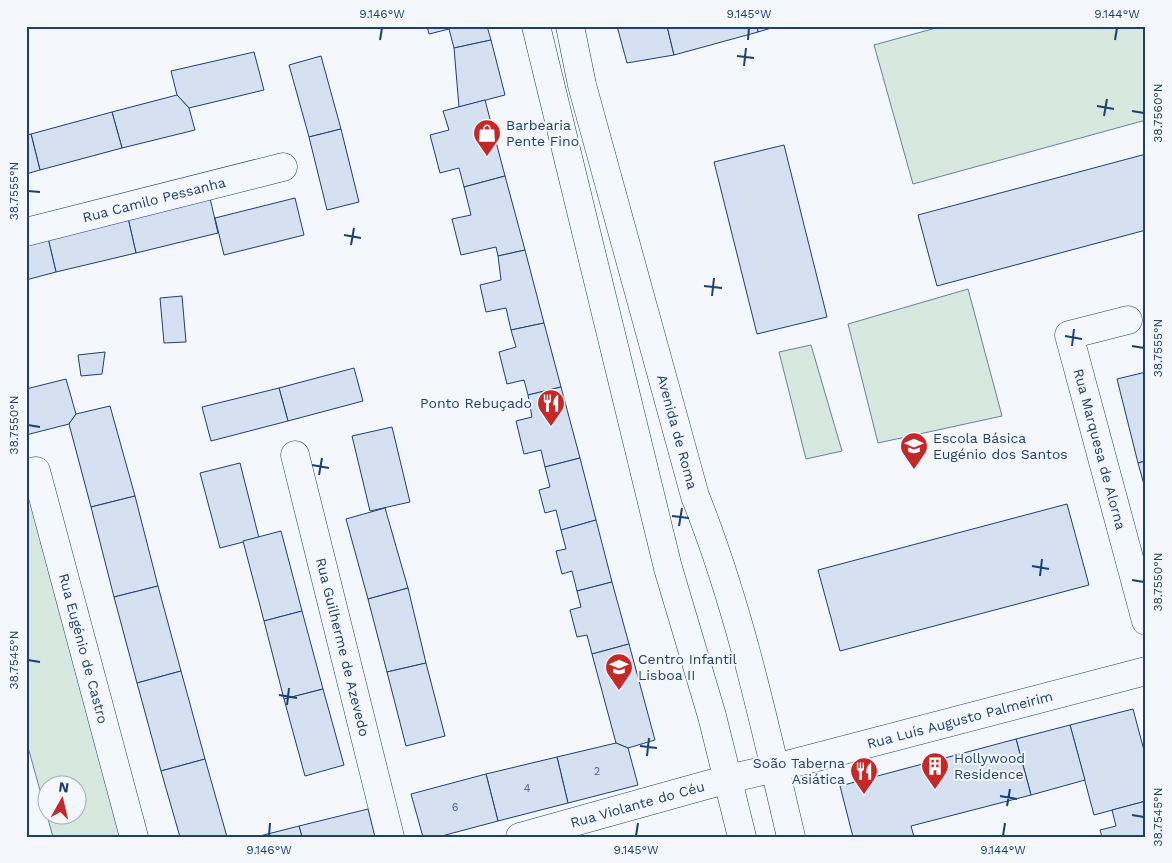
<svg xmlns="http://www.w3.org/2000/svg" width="1172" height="863" viewBox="0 0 1172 863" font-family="'Work Sans',sans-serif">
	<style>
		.green { fill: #d7e8df; stroke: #687fa3; fill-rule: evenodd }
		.building { fill: #d5e0f0; stroke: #1d3f73 }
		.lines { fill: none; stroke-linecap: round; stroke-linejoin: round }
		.minor-casing { stroke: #1d3f73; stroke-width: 29 }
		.major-casing { stroke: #1d3f73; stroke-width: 29 }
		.minor { stroke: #f4f7fb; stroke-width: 28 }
		.major { stroke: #f4f7fb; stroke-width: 28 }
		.ticks { fill: none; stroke: #1d3f73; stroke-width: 2 }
		.labels { text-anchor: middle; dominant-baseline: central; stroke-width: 4; stroke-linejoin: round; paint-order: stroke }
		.number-label { font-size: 11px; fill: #4b6792 }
		.poi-label { font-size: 14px; fill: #1d3f73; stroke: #f4f7fb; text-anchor: start }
		.street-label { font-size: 14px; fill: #1d3f73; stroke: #f4f7fb }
		.neatline { fill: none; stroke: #1d3f73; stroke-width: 2 }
		.ticks-label { font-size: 12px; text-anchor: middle; fill: #1d3f73 }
	</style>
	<rect width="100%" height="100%" fill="#f4f7fb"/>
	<g class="green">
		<polygon points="943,26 1146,26 1146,120 913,184 874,45"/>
		<polygon points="968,289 1002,416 878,443 848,324"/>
		<polygon points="811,345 842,451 806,459 779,352"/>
		<path d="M32,488L126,837H53L26,740V490ZM48,786H78V816H48Z"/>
	</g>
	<g class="building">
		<polygon points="427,26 487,26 491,40 454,48 449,29 429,34"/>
		<polygon points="617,26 667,26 674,55 627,63"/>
		<polygon points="667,26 757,26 758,32 674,55"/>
		<polygon points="757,26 778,26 758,32"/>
		<polygon points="491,40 505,95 459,107 454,48"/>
		<polygon points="254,52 264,90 189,108 177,95 171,71"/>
		<polygon points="321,56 341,129 309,137 289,65"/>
		<polygon points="177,95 189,108 195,130 122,148 112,112"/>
		<polygon points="485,100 505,176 464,187 459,168 440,173 430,135 449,130 443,111"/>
		<polygon points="112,112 122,148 40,170 31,134"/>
		<polygon points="341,129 359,202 327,210 309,137"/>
		<polygon points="31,134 40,170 26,174 26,135"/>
		<polygon points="784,145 827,317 757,334 714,162"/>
		<polygon points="1146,154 1146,230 937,286 918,215"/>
		<polygon points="505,176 525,250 498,256 496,247 461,255 452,219 471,215 464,187"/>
		<polygon points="210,198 218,233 136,253 128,218"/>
		<polygon points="295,198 304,235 224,255 215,218"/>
		<polygon points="128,218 136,253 56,272 48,238"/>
		<polygon points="48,238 56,272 26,280 26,244"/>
		<polygon points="525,250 544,323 511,330 506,308 486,312 480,285 501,280 498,256"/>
		<polygon points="182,296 186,342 164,343 160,298"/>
		<polygon points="544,323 561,387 528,395 524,380 507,384 499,352 516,347 511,330"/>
		<polygon points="105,352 102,374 81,376 78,355"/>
		<polygon points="354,368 363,401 288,421 279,388"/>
		<polygon points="1146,372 1146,461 1138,463 1117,379"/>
		<polygon points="66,379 76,414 69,424 26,435 26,389"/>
		<polygon points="561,387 580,458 545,467 541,450 524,454 516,421 532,417 528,395"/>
		<polygon points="279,388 288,421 211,441 202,407"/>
		<polygon points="110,406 135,496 91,507 69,424 76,414"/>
		<polygon points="392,427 410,502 370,511 352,436"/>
		<polygon points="580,458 596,520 561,530 556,510 545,513 539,490 550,487 545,467"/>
		<polygon points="1146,461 1146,492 1138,463"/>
		<polygon points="240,463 259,538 220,548 200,473"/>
		<polygon points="135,496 158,586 114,597 91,507"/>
		<polygon points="1067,504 1089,585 840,651 818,570"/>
		<polygon points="385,508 408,588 368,599 346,519"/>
		<polygon points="596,520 612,582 577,591 572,571 562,574 556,551 566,549 561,530"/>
		<polygon points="281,531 302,611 264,621 243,541"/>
		<polygon points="612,582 629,644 592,654 587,635 577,637 570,610 581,607 577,591"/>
		<polygon points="158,586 181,671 137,683 114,597"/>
		<polygon points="408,588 426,663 387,672 368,599"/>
		<polygon points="302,611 323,689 284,699 264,621"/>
		<polygon points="629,644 655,740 628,748 616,743 592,654"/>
		<polygon points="426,663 445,736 406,746 387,672"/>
		<polygon points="181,671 205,759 161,771 137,683"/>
		<polygon points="323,689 344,765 305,776 284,699"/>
		<polygon points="1133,709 1146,758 1146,801 1094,815 1070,725"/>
		<polygon points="1070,725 1085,780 1031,795 1016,739"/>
		<polygon points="1016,739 1031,795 911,826 914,837 853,837 840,786"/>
		<polygon points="616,743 628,748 638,785 568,803 557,757"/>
		<polygon points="557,757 568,803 498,821 486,774"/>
		<polygon points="205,759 227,837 180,837 161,771"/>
		<polygon points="486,774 498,821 438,837 423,837 411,794"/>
		<polygon points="1146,801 1146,837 1102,837 1100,830 1116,826 1112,810"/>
		<polygon points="368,809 375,837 302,837 299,826"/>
		<polygon points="299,826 302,837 256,837"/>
	</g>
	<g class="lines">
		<g class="minor-casing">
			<g id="minor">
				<path id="s1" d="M26,232L283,167"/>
				<path id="s2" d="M1128,320L1069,335L1146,621"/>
				<path id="s3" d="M295,455L390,837"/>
				<path id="s4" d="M26,473L36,471L134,837"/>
				<path id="s5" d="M775,768L1146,671"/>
				<path id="s6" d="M520,837L728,779"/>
			</g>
		</g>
		<g class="major-casing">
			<g id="major">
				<polyline points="536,26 668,568 712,716 742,837"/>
				<path id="s7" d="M570,26L582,85L695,496C739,606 764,722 791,837"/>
				<polyline points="728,779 775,768"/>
			</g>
		</g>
		<use href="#minor" class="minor"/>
		<use href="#major" class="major"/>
	</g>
	<path class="ticks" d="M380,40L382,28M748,40L749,28M1115,40L1117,28M737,56L754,58M744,66L746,48M1097,106L1114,109M1132,111L1144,113M1104,116L1107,99M28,191L40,192M344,235L361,238M351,245L354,228M704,286L722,288M712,296L714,278M1065,336L1082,339M1072,346L1074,329M1132,346L1144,348M28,425L40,427M312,465L329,468M319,475L322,458M672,516L689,518M679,526L682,508M1032,566L1049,569M1040,576L1042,559M1132,580L1144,582M28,660L40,662M279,695L297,698M287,705L289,688M640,746L657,748M647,756L649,738M1000,796L1017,799M1007,806L1010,789M1132,815L1144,817M269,836L270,823M636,836L638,823M1003,836L1005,823"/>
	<defs>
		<g id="shop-pin" transform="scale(1.4375)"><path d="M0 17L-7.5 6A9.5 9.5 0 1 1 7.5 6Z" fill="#c62828" stroke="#f4f7fb"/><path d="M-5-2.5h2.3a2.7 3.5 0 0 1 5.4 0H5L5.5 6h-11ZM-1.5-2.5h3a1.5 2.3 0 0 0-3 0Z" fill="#fff"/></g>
		<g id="restaurant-pin" transform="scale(1.4375)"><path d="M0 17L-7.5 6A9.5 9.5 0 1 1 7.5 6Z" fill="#c62828" stroke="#f4f7fb"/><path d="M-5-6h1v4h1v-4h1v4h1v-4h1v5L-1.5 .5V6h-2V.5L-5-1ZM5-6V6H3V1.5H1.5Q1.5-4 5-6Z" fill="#fff"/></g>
		<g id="school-pin" transform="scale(1.4375)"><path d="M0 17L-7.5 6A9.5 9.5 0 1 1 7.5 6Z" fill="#c62828" stroke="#f4f7fb"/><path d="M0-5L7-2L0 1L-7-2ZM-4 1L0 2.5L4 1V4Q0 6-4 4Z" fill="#fff"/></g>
		<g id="building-pin" transform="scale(1.4375)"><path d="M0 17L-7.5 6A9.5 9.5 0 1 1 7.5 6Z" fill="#c62828" stroke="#f4f7fb"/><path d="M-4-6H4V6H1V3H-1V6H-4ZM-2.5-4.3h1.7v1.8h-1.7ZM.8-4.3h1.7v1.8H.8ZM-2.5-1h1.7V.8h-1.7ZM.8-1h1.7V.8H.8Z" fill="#fff"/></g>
	</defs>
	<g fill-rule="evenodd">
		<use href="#shop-pin" x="487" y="133"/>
		<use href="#restaurant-pin" x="551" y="403"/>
		<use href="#school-pin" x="914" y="446"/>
		<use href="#school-pin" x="619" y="667"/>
		<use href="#building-pin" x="935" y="766"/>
		<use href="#restaurant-pin" x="864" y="771"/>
	</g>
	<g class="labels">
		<g class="number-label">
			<text x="597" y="771">2</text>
			<text x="527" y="788">4</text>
			<text x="455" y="807">6</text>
		</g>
		<g class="poi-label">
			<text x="506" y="125">Barbearia<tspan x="506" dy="16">Pente Fino</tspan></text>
			<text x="532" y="403" text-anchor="end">Ponto Rebuçado</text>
			<text x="933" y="438">Escola Básica<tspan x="933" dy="16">Eugénio dos Santos</tspan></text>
			<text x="638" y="659">Centro Infantil<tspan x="638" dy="16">Lisboa II</tspan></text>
			<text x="954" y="758">Hollywood<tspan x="954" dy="16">Residence</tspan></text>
			<text x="845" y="763" text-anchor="end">Soão Taberna<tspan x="845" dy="16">Asiática</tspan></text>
		</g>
		<g class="street-label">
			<text stroke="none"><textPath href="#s1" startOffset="132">Rua Camilo Pessanha</textPath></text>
			<text stroke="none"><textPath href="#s7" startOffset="420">Avenida de Roma</textPath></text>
			<text stroke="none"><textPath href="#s2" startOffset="179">Rua Marquesa de Alorna</textPath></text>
			<text stroke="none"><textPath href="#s3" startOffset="198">Rua Guilherme de Azevedo</textPath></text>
			<text stroke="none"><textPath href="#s4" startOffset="194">Rua Eugénio de Castro</textPath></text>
			<text stroke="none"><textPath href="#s5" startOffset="191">Rua Luís Augusto Palmeirim</textPath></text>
			<text stroke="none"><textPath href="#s6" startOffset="122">Rua Violante do Céu</textPath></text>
		</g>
	</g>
	<rect width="1172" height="863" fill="none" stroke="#f4f7fb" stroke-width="55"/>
	<g transform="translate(62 800) rotate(8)"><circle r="24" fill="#f4f7fb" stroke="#9eadc5"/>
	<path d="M0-4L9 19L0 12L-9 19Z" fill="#c62828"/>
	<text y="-8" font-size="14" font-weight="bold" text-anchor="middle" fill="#1d3f73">N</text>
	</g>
	<rect x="28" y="28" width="1116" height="808" class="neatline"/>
	<g class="ticks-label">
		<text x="382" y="18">9.146°W</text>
		<text x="749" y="18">9.145°W</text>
		<text x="1117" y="18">9.144°W</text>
		<text transform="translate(1158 113) rotate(-90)" y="4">38.7560°N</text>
		<text transform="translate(14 191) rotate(-90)" y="4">38.7555°N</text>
		<text transform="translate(1158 348) rotate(-90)" y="4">38.7555°N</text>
		<text transform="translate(14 425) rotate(-90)" y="4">38.7550°N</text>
		<text transform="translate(1158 582) rotate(-90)" y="4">38.7550°N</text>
		<text transform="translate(14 660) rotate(-90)" y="4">38.7545°N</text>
		<text transform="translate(1158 817) rotate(-90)" y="4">38.7545°N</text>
		<text x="269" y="854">9.146°W</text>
		<text x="636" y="854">9.145°W</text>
		<text x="1003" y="854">9.144°W</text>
	</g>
</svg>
